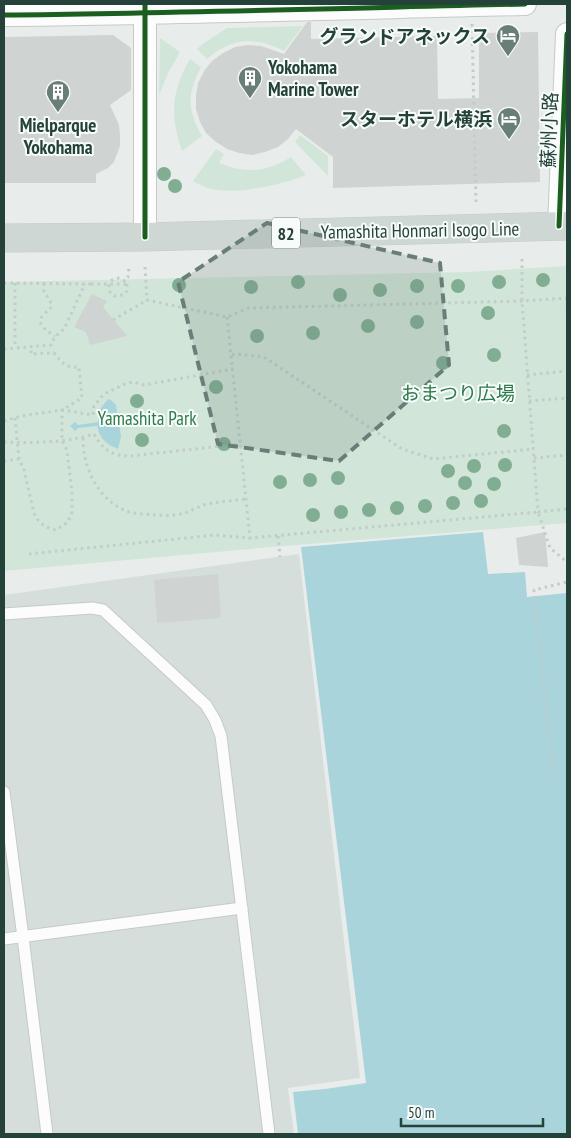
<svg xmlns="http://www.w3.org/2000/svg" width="571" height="1138" viewBox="0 0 571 1138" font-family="'PT Sans Narrow','Noto Sans JP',sans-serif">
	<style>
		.built { fill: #d6dedb }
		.green { fill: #d1e6d8 }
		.water { fill: #a9d4db }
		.building { fill: #cfd4d2 }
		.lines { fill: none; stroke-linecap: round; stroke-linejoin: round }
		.lane-casing { stroke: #c5cac8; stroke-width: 13 }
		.street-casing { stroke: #c5cac8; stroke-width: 24 }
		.primary-casing { stroke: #c3ccc9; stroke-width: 29 }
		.path { stroke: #c3ccca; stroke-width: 3; stroke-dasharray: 2.5 4; stroke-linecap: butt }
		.lane { stroke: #fcfcfc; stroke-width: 11 }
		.street { stroke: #fcfcfc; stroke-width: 22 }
		.primary { stroke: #cfd7d5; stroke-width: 28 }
		.path-bridge { stroke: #c3ccca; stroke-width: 3; stroke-dasharray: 2.5 4; stroke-linecap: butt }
		.cycleway-casing { stroke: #f7fbf9; stroke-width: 8 }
		.cycleway { stroke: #1b5e20; stroke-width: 5 }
		.tree { fill: #81ae93 }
		.marked { fill: #697e78; fill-opacity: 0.2; stroke: #697e78; stroke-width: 4; stroke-dasharray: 10 6; stroke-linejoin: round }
		.labels { text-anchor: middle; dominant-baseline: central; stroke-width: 4; stroke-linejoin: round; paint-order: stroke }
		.shield { fill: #f7fbf9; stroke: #637a73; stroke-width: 1 }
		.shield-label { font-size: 18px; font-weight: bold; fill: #24423a }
		.poi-label { font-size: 19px; font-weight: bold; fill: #24423a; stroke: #f7fbf9; text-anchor: end }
		.street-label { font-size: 19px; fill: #24423a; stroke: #f7fbf9 }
		.park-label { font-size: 19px; fill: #2d7a4b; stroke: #f7fbf9 }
	</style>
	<rect width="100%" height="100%" fill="#e8edeb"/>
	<polygon class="built" points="299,554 360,1078 288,1088 294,1134 4,1134 4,595"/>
	<g class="green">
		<path d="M303,26L284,51C255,36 231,38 207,59L197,49L204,43L227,28Z"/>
		<polygon points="160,38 180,52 168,73 159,95"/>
		<path d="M190,59L201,67C187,95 187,108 202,136L182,151C170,116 171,91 190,59Z"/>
		<polygon points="300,135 328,156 328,176 295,142"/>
		<path d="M216,149L224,154L219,163C245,174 267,172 291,157L306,175C282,185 233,196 207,188C202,186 197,183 193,181Z"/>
		<polygon points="567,266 567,523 272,547 4,571 4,282 467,272"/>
	</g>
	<g class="water">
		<path d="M108,399L111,400L116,405L121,436L118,449C106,444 100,439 97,426L78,428L75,431L70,426L75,422L78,425L98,422L100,409Z"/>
		<polygon points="483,532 488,574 525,572 527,597 567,593 567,1134 298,1134 293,1092 325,1089 366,1083 301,547"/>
	</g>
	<g class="building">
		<polygon points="307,22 311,22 311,39 437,36 438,99 479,98 479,33 538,32 540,182 333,188 333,157 296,129 288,139 278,147 265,152 252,155 239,153 227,149 216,142 206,133 200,122 196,109 196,96 198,83 204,71 212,61 223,53 235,47 248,45 261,46 284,54"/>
		<polygon points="113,35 131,48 131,90 110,105 119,125 120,136 120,146 114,162 108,168 96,174 96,183 4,183 4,37"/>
		<polygon points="92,294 107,301 103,307 127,336 90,345 86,332 74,327"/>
		<polygon points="545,532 548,567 519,565 516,538"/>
		<polygon points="218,574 221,618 157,623 154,580"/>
	</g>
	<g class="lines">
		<g class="lane-casing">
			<g id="lane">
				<polyline points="4,614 92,608 103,610 206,705 215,720 221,736 269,1134"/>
				<polyline points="4,792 23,937 47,1134"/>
				<polyline points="4,939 242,908"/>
			</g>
		</g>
		<g class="street-casing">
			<g id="street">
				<polyline points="145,4 145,237"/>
				<path d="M4,15C178,13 351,8 525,4"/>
				<polyline points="559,226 567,34"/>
			</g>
		</g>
		<g class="primary-casing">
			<polyline id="primary" points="4,238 145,237 567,226"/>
		</g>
		<g class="path">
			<polyline points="472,24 476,205"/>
			<polyline points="522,259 522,301 538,512 567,509"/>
			<polyline points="145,267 147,300 227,317 249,308 522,301 567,298"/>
			<polyline points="4,283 91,284"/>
			<polyline points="15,283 15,348"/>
			<path d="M44,283V291L50,301L52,306C49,310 46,312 43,315C35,325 48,331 55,336"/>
			<path d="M127,284V291L123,295L114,296C108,292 107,285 112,280L119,278L125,281L128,277L129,267"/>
			<polyline points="567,298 567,306"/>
			<polyline points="227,317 250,538 538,512 550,548 567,562"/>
			<polyline points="113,320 147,300"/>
			<polyline points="4,349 51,345 54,338 64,329 85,284"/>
			<polyline points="232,355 237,354 264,357 402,449 433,459 533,449"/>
			<polyline points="527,375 567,371"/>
			<polyline points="529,401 567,398"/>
			<polyline points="15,418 19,459"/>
			<polyline points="4,421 21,416 62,410 93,415 94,406 104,394 125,384 133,382 144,385 233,369"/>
			<path d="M83,438C83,468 98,501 129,512C137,514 147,514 156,515C162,515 169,516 175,515C188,514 197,506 208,504C220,501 234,501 246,499"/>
			<path d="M4,442C34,443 65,443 94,434C103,450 112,456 130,456L241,444"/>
			<polyline points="534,458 567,455"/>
			<path d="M4,461L19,459L24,470L34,513C38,523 46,528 56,530L68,522L72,512V493L67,450L62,441V410L82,398L79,367C65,368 63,363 54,353L31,354V347"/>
			<polyline points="278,536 280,557"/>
			<polyline points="29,554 215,535 250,538"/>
			<polyline points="553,773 534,590 567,582"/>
		</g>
		<use href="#lane" class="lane"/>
		<use href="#street" class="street"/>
		<use href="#primary" class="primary"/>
		<polyline class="path-bridge" points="91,284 127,284"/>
		<g class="cycleway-casing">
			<g id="cycleway">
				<polyline points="145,4 145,237"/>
				<path d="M4,15C178,13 351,8 525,4"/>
				<polyline points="559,226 567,34"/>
			</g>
		</g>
		<use href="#cycleway" class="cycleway"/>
	</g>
	<g class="tree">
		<circle cx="164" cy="174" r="7"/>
		<circle cx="175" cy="186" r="7"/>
		<circle cx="543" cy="280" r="7"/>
		<circle cx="298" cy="282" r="7"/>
		<circle cx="499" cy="282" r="7"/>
		<circle cx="179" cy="285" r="7"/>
		<circle cx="417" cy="286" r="7"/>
		<circle cx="458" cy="286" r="7"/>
		<circle cx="251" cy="287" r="7"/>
		<circle cx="380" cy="290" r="7"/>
		<circle cx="340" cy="295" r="7"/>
		<circle cx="488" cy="313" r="7"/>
		<circle cx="417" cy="322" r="7"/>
		<circle cx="368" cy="326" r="7"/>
		<circle cx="313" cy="333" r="7"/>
		<circle cx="257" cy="336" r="7"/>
		<circle cx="494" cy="355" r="7"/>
		<circle cx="443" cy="363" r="7"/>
		<circle cx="216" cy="387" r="7"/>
		<circle cx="137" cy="401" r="7"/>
		<circle cx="504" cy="431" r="7"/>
		<circle cx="142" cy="440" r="7"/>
		<circle cx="224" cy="444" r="7"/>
		<circle cx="505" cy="465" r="7"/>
		<circle cx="474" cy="466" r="7"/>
		<circle cx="448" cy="471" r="7"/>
		<circle cx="338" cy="478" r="7"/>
		<circle cx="310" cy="480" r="7"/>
		<circle cx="280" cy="482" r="7"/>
		<circle cx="465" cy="483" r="7"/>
		<circle cx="494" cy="484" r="7"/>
		<circle cx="481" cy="501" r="7"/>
		<circle cx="453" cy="503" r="7"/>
		<circle cx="425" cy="506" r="7"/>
		<circle cx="397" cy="508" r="7"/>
		<circle cx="369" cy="510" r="7"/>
		<circle cx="341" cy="512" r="7"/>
		<circle cx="313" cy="515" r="7"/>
	</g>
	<path class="marked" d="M267,223L440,263L449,365L339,461L218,444L178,282Z"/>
	<defs>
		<g id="hotel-pin" transform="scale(1.25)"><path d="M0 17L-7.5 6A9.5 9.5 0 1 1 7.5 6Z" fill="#697e78" stroke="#f7fbf9"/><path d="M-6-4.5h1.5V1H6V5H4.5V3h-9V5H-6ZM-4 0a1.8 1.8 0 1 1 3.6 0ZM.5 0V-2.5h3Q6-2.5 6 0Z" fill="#fff"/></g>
		<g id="building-pin" transform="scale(1.25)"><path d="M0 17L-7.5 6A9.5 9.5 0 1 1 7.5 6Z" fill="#697e78" stroke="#f7fbf9"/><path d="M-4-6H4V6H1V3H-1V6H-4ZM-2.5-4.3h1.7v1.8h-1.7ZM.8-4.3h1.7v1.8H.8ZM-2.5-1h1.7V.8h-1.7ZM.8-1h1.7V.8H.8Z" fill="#fff"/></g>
	</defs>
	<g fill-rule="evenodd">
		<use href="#hotel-pin" x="508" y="36"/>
		<use href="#building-pin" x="250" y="78"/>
		<use href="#building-pin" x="58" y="92"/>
		<use href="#hotel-pin" x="509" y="119"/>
	</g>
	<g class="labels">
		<rect class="shield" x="272" y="217.5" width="28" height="31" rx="4"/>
		<g class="shield-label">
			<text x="286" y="233">82</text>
		</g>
		<g class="poi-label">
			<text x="490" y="36">グランドアネックス</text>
			<text x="268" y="67" text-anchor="start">Yokohama<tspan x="268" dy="22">Marine Tower</tspan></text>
			<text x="492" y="119">スターホテル横浜</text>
			<text x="58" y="125" text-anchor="middle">Mielparque<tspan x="58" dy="22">Yokohama</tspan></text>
		</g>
		<g class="street-label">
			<text transform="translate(549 130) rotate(-88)">蘇州小路</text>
			<text transform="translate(420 230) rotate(-1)">Yamashita Honmari Isogo Line</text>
		</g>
		<g class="park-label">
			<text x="458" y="393">おまつり広場</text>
			<text x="147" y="418">Yamashita Park</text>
		</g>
	</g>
	<rect width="571" height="1138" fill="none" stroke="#24423a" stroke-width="10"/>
	<path d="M401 1118v8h142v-8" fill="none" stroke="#24423a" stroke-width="2.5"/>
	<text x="408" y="1118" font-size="15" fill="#24423a" stroke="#f7fbf9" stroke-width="4" paint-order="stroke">50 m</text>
</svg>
